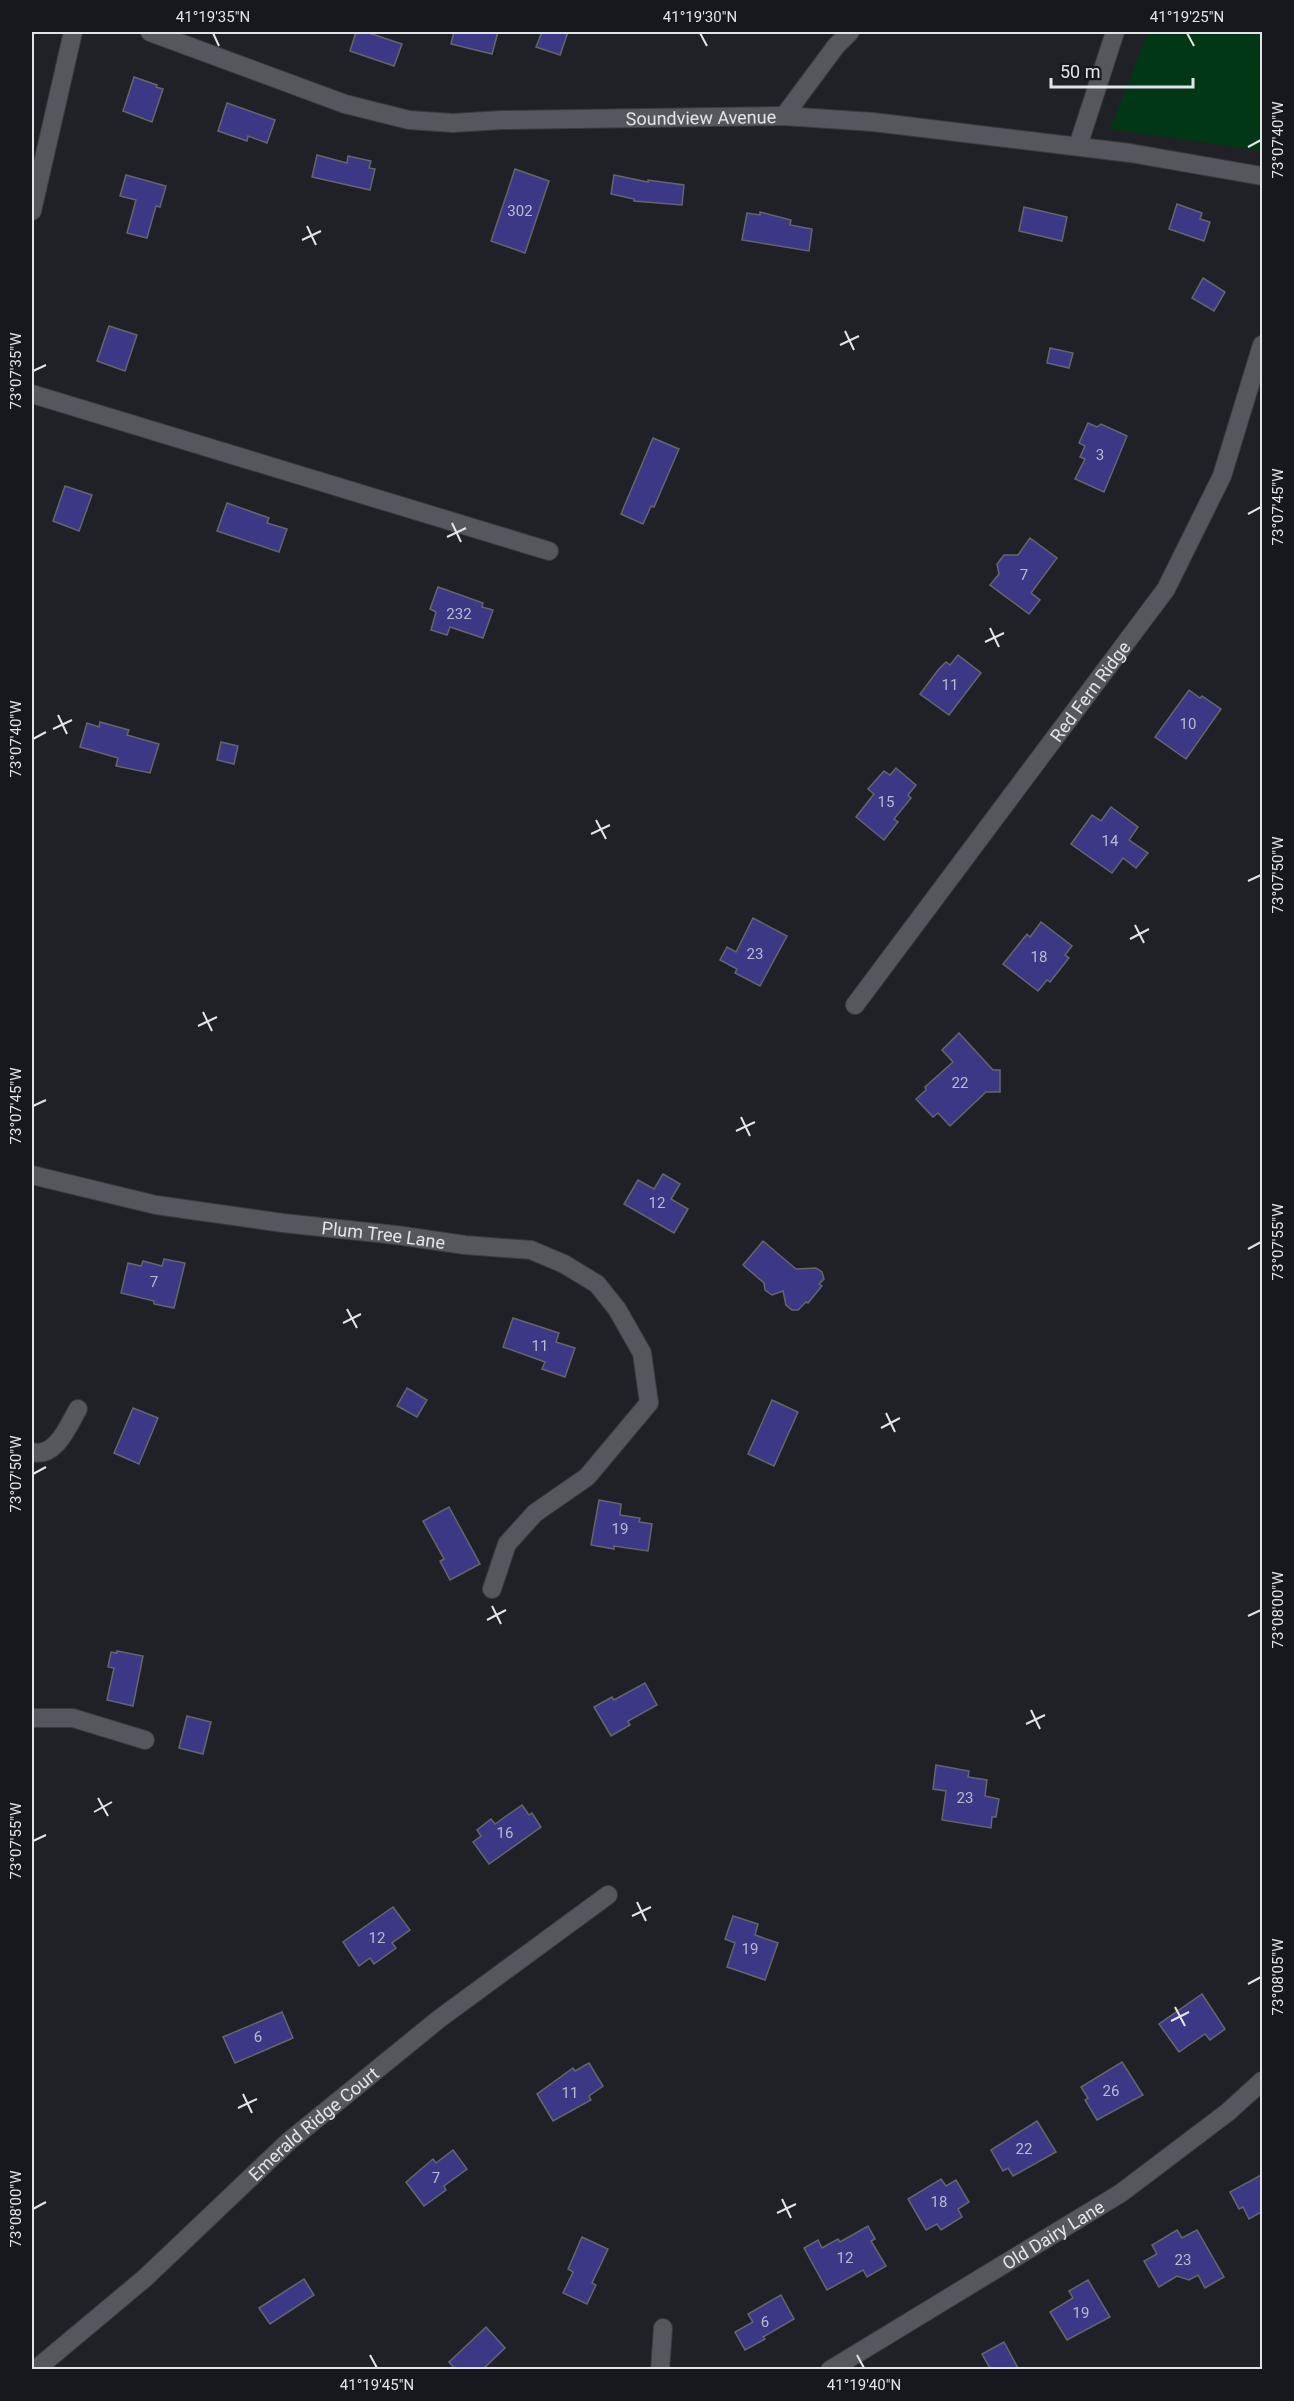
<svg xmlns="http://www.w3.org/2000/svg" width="1294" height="2401" viewBox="0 0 1294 2401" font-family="Roboto,sans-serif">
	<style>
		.green { fill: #023715 }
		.building { fill: #3b3985; stroke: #65656d; stroke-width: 1.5 }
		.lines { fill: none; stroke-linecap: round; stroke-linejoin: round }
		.minor-casing { stroke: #3a3b40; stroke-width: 20 }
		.minor { stroke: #56575e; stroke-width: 18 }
		.ticks { fill: none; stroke: #e3e4e8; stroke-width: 2 }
		.labels { text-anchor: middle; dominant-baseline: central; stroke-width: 5; stroke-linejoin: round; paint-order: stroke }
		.number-label { font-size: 15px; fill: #b9b9cf }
		.street-label { font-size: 18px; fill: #e3e4e8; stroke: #17181e }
		.neatline { fill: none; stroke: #e3e4e8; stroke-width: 2 }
		.ticks-label { font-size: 15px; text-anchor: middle; fill: #e3e4e8 }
	</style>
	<rect width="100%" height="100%" fill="#202127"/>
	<polygon class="green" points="1148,32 1262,32 1262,151 1110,129"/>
	<g class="building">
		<polygon points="356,32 366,32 402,44 394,66 350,51"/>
		<polygon points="454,32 498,32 492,54 451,44"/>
		<polygon points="542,32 568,32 560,55 536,47"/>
		<polygon points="134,77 157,85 156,87 163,89 152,122 123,111"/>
		<polygon points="227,103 275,120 267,143 248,136 247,141 218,131"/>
		<polygon points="317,155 347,163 348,156 371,161 369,168 375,169 370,190 312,177"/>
		<polygon points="515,169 549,181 525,253 491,241"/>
		<polygon points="126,175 166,186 160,207 156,206 147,238 127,233 136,200 120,196"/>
		<polygon points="614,175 648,182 648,180 684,185 682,205 634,201 634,199 611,194"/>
		<polygon points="1177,204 1202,213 1200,219 1210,222 1204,241 1169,229"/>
		<polygon points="1024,207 1067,217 1062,241 1019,231"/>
		<polygon points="760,212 791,220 790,225 812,229 809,251 742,240 747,213 760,215"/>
		<polygon points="1203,278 1225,292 1214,311 1192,298"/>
		<polygon points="109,326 137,335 125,371 97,361"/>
		<polygon points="1050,348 1073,353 1069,368 1047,363"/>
		<polygon points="1088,423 1097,427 1101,424 1127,436 1104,492 1075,479 1085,459 1080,457 1085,446 1079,443"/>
		<polygon points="653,438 679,449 654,507 651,506 643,524 621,514"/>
		<polygon points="65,486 92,495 79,531 53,521"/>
		<polygon points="227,503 269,518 267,523 287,529 279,552 217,531"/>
		<polygon points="1030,538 1057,558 1031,593 1040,600 1029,614 990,585 999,574 997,564 1004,555 1018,555"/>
		<polygon points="438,587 483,603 482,607 493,610 483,638 450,627 447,635 431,630 436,612 430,609"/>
		<polygon points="958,655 981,673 949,715 920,694 938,670 946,662 950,665"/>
		<polygon points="1189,690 1200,698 1202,696 1221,709 1186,759 1155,737"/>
		<polygon points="100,722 129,730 127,735 159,744 150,773 116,766 118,758 80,747 87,723 99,727"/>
		<polygon points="221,742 238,746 234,764 217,760"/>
		<polygon points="896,768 916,785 908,795 911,798 894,819 898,822 884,840 856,817 874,794 868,789 884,771 890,775"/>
		<polygon points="1111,807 1138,827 1129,840 1148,853 1136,868 1123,858 1112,873 1071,844 1092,815 1101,821"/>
		<polygon points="753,918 787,936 760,986 735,973 737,969 720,960 727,947 736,952"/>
		<polygon points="1041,922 1072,946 1065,955 1069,958 1050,982 1047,980 1038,991 1003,964 1027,934 1030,937"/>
		<polygon points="959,1033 993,1070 1000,1070 1000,1092 986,1092 950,1126 938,1113 933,1117 916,1099 926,1090 925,1087 953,1062 942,1050"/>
		<polygon points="663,1174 680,1184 671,1199 688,1209 674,1233 624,1204 638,1180 654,1189"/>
		<polygon points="763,1241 796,1269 816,1268 822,1272 824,1279 819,1284 822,1286 808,1303 806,1302 798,1310 792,1310 786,1305 783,1291 772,1295 765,1290 764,1283 743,1265"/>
		<polygon points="164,1259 185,1263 174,1308 154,1304 154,1301 121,1293 128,1263 141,1266 143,1261 162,1266"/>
		<polygon points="513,1318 559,1333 556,1342 575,1348 565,1377 542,1369 545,1362 503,1347"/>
		<polygon points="407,1388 427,1400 417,1417 397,1406"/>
		<polygon points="772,1400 798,1412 774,1466 748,1454"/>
		<polygon points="133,1408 158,1418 139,1464 114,1453"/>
		<polygon points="599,1500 621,1504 620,1515 640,1518 639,1522 652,1524 648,1551 614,1546 614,1549 591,1545"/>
		<polygon points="449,1507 480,1564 450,1580 440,1561 444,1559 423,1521"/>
		<polygon points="117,1651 143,1656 133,1706 107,1700 114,1668 108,1667 111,1652 117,1653"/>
		<polygon points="645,1683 657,1705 628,1721 630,1725 611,1736 594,1707 612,1697 614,1700"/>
		<polygon points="187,1716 211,1722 203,1754 179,1748"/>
		<polygon points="936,1765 969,1771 968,1777 987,1780 985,1796 999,1799 996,1817 992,1817 991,1828 942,1820 946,1791 933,1789"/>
		<polygon points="522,1805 529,1815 532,1813 541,1827 489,1864 473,1842 481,1836 477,1830 491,1819 495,1824"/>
		<polygon points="393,1907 410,1930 392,1943 396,1948 374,1964 370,1958 359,1966 343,1942"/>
		<polygon points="733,1916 758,1924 755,1935 778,1943 765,1980 727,1967 735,1943 725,1939"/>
		<polygon points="1202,1994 1225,2029 1210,2040 1205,2034 1179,2052 1159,2024"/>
		<polygon points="282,2012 293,2038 235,2063 223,2037"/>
		<polygon points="1122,2062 1143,2095 1097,2120 1085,2100 1088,2098 1081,2087"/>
		<polygon points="589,2063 603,2086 589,2096 591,2100 553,2121 537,2094 573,2068 575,2071"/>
		<polygon points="1037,2121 1056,2152 1013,2176 1008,2168 1003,2171 991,2150"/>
		<polygon points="453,2150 467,2169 444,2186 446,2190 424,2206 406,2182 433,2159 436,2163"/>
		<polygon points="1263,2174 1263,2211 1249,2219 1243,2207 1239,2209 1230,2192"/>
		<polygon points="941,2179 946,2186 956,2180 969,2202 958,2209 962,2217 941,2230 937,2224 926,2230 908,2199"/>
		<polygon points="868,2226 875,2239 871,2241 886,2266 867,2277 863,2270 827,2290 804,2248 818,2240 822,2248 838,2239 840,2242"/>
		<polygon points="1177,2230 1182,2238 1197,2230 1224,2277 1205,2288 1198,2275 1189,2280 1177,2276 1159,2287 1144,2261 1157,2254 1152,2245"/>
		<polygon points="582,2237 608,2249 592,2283 596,2285 587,2304 563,2293 573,2272 568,2269"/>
		<polygon points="304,2279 314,2295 270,2324 259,2308"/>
		<polygon points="1088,2280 1110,2317 1067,2340 1050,2312 1073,2298 1069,2291"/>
		<polygon points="781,2295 794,2319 763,2337 765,2339 745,2350 735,2332 753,2322 748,2314"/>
		<polygon points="486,2327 505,2348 482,2370 456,2370 449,2362"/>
		<polygon points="1004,2342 1019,2370 991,2370 982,2354"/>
	</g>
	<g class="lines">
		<g class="minor-casing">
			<g id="minor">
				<path id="s1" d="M150,32L345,104L409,120L453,123L502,120L784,116L873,122L1130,153L1262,176"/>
				<polyline points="784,116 836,46 850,32"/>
				<polyline points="1078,146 1115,32"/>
				<polyline points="32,211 73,32"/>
				<polyline points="32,394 549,551"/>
				<path id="s2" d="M855,1005L1166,589L1222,476L1262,345"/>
				<path id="s3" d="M32,1175L156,1205L283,1223L396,1235L465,1245L531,1250L564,1264L597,1284L617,1309L642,1353L649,1403L587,1477L535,1513L507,1544L492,1589"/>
				<path d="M32,1452C56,1458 68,1426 78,1409"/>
				<polyline points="32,1718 73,1718 145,1740"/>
				<path id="s4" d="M35,2370L145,2278L288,2142L439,2019L608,1895"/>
				<polyline points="660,2370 663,2328"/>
				<path id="s5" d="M830,2370L1121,2193L1228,2112L1262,2081"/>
			</g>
		</g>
		<use href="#minor" class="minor"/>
	</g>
	<path class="ticks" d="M213,33L219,46M700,33L707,46M1187,33L1194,46M1248,147L1261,140M307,226L316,245M302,240L321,231M845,331L854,350M840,345L859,336M33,371L46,365M1248,514L1261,507M452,523L461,542M447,537L466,528M990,628L999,647M985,642L1004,633M58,715L67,734M53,729L72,720M33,739L46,732M596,820L606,839M591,834L610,825M1248,881L1261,875M1135,925L1144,943M1130,939L1149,929M203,1012L212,1031M198,1026L217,1017M33,1106L46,1100M741,1117L750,1136M736,1131L755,1122M1248,1249L1261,1242M347,1309L357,1328M343,1323L361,1314M886,1413L895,1432M881,1428L900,1418M33,1474L46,1467M492,1606L501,1624M1248,1616L1261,1610M487,1620L506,1610M1031,1710L1040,1729M1026,1724L1045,1715M98,1798L108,1816M94,1812L112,1802M33,1841L46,1835M637,1902L646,1921M632,1916L651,1907M1248,1984L1261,1977M1175,2007L1185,2026M1171,2021L1189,2012M243,2094L252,2113M238,2108L257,2099M782,2199L791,2218M33,2209L46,2202M777,2213L796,2204M370,2355L377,2368M857,2355L864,2368"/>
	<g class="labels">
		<g class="number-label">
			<text x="520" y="211">302</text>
			<text x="1100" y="455">3</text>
			<text x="1024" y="575">7</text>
			<text x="459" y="614">232</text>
			<text x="950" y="685">11</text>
			<text x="1188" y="724">10</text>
			<text x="886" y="802">15</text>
			<text x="1110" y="841">14</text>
			<text x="755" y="954">23</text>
			<text x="1039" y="957">18</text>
			<text x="960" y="1083">22</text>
			<text x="657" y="1203">12</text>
			<text x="154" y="1282">7</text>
			<text x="540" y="1346">11</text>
			<text x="620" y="1529">19</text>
			<text x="965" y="1798">23</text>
			<text x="505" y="1833">16</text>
			<text x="377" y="1938">12</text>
			<text x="750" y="1949">19</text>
			<text x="258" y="2037">6</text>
			<text x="1111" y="2091">26</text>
			<text x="570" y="2093">11</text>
			<text x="1024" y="2149">22</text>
			<text x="436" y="2178">7</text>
			<text x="939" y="2202">18</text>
			<text x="845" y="2258">12</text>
			<text x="1183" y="2260">23</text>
			<text x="1081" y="2313">19</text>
			<text x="765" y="2322">6</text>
		</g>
		<g class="street-label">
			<text stroke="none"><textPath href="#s1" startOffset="566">Soundview Avenue</textPath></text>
			<text stroke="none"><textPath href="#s2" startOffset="392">Red Fern Ridge</textPath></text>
			<text stroke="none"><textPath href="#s3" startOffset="357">Plum Tree Lane</textPath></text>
			<text stroke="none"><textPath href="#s4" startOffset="372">Emerald Ridge Court</textPath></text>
			<text stroke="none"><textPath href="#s5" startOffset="261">Old Dairy Lane</textPath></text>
		</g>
	</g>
	<rect width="1294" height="2401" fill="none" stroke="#17181e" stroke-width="66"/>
	<path d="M1051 78v9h142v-9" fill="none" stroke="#e3e4e8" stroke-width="3"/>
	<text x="1060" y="78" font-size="18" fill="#e3e4e8" stroke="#17181e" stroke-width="4.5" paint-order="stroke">50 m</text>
	<rect x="33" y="33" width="1228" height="2335" class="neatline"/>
	<g class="ticks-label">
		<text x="213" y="22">41°19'35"N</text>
		<text x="700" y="22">41°19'30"N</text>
		<text x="1187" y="22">41°19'25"N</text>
		<text transform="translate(1278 140) rotate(-90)" y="5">73°07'40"W</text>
		<text transform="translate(16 371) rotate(-90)" y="5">73°07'35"W</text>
		<text transform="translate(1278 507) rotate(-90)" y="5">73°07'45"W</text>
		<text transform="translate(16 739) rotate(-90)" y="5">73°07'40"W</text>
		<text transform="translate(1278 875) rotate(-90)" y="5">73°07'50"W</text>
		<text transform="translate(16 1106) rotate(-90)" y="5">73°07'45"W</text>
		<text transform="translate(1278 1242) rotate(-90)" y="5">73°07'55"W</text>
		<text transform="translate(16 1474) rotate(-90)" y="5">73°07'50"W</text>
		<text transform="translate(1278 1610) rotate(-90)" y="5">73°08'00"W</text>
		<text transform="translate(16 1841) rotate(-90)" y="5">73°07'55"W</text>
		<text transform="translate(1278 1977) rotate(-90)" y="5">73°08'05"W</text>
		<text transform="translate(16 2209) rotate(-90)" y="5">73°08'00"W</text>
		<text x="377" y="2390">41°19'45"N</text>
		<text x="864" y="2390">41°19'40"N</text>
	</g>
</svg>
